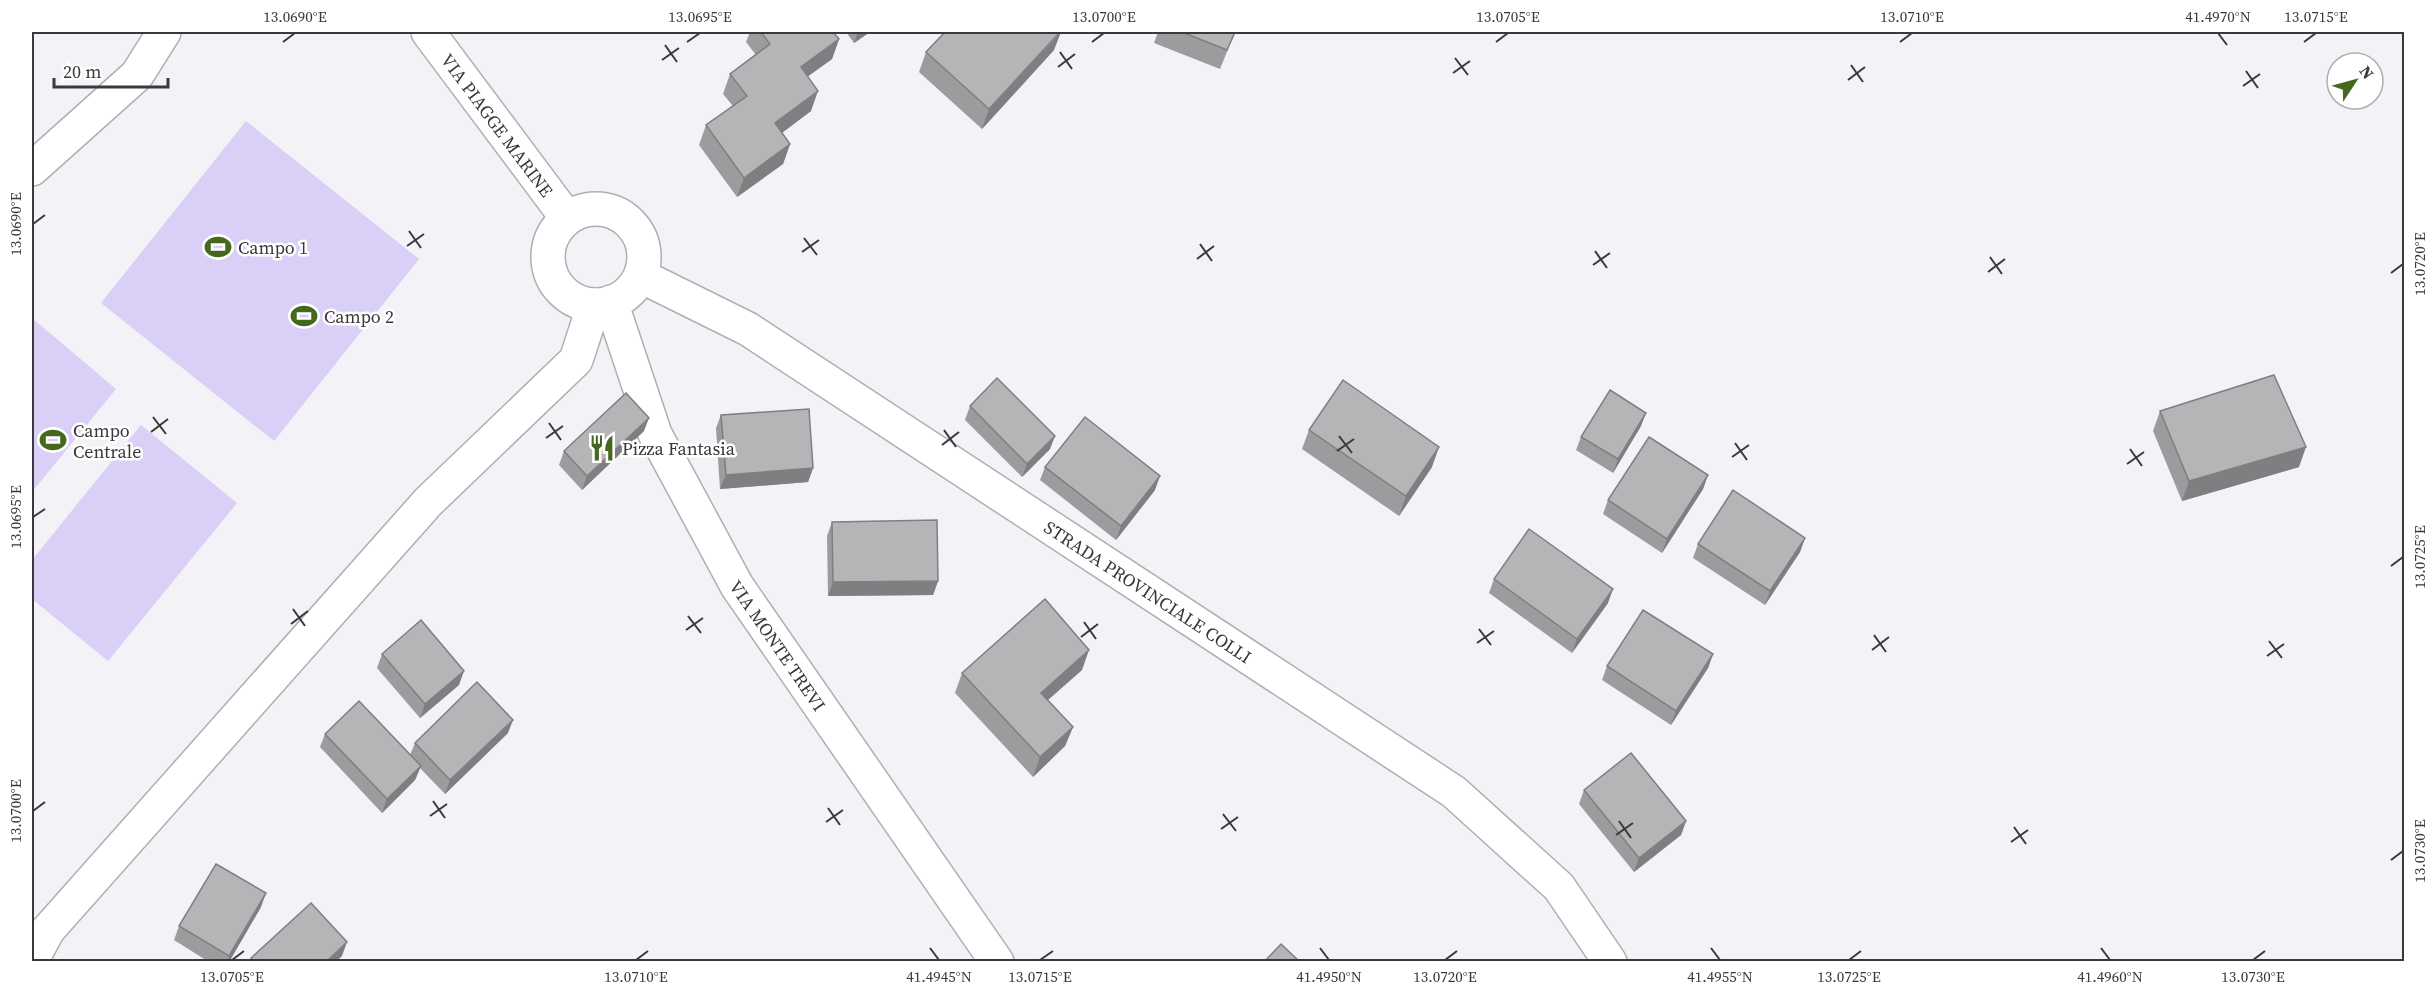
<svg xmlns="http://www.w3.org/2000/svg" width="2436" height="993" viewBox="0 0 2436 993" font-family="'Source Serif 4',serif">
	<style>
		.green { fill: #dacff6 }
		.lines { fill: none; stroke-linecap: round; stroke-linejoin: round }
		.street-casing { stroke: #afafb2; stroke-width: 36 }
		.secondary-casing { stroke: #afafb2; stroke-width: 36 }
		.street { stroke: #fff; stroke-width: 33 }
		.secondary { stroke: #fff; stroke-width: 33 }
		.wall { fill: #9c9b9d }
		.shaded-wall { fill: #7f7e80 }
		.building { fill: #b5b4b7; stroke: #7f7e80; stroke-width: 1.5 }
		.ticks { fill: none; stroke: #39383a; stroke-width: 2 }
		.labels { text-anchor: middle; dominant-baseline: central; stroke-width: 5; stroke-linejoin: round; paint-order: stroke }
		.street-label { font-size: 18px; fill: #39383a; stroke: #fff }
		.poi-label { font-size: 18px; fill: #39383a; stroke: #fff; text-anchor: start }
		.neatline { fill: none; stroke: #39383a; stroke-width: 2 }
		.ticks-label { font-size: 15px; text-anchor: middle; fill: #39383a }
	</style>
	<rect width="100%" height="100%" fill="#f3f2f6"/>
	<g class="green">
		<polygon points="246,121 419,259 274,441 101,303"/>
		<polygon points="32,318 116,389 32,492"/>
		<polygon points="141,425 237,503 108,661 32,599 32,560"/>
	</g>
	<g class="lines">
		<g class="street-casing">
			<g id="street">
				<polyline points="32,169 137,75 164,32"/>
				<path id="s1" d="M611,302L655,434L737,586L997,962"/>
				<polyline points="32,960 48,930 428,502 576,360 594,305"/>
			</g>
		</g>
		<g class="secondary-casing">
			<g id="secondary">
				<path id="s2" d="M428,32L567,218"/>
				<circle cx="596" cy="257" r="48"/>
				<path id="s3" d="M641,276L748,329L1454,792L1559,887L1610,962"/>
			</g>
		</g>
		<use href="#street" class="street"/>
		<use href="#secondary" class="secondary"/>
	</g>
	<g class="wall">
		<polygon points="750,32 833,32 839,39 832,59 807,77 811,111 782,133 790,144 783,164 737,197 699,145 706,125 733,106 723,94 730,74 756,55 746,42"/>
		<polygon points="846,32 870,32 854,43"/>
		<polygon points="1158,32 1235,32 1220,69 1154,43"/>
		<polygon points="1054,50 982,129 919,72 926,52"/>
		<polygon points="970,406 1050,449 1022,477 965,420"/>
		<polygon points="2160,411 2299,467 2182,501 2153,431"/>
		<polygon points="721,415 813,468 808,482 720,489 716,428"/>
		<polygon points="1641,426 1613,473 1576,450 1581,437"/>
		<polygon points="1309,430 1432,467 1399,516 1302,449"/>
		<polygon points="644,431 582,490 559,465 564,451"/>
		<polygon points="1045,467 1155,490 1116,540 1040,480"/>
		<polygon points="1708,475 1703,489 1662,553 1603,514 1608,500"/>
		<polygon points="832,522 938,581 933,595 828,596 827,536"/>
		<polygon points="1805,538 1800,552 1765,605 1693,558 1698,544"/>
		<polygon points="1494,579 1608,603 1572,653 1489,593"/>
		<polygon points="382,654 459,685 420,718 377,668"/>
		<polygon points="1713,654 1708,668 1671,725 1602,680 1607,666"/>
		<polygon points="1082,670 1048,700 1073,727 1065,746 1033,777 955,693 962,673"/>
		<polygon points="508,733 445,794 420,768 415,780 382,813 320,747 325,734 410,755 415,743"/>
		<polygon points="1584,790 1686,821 1681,835 1634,872 1579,804"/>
		<polygon points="261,907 229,962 209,962 174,940 179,926"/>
	</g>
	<g class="shaded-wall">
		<polygon points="858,32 870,32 854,43"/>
		<polygon points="1061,32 1054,50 982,129 989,109"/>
		<polygon points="839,39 832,59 793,87 801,67"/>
		<polygon points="818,91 811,111 768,143 775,123"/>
		<polygon points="790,144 783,164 737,197 744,178"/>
		<polygon points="1646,413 1641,426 1613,473 1618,459"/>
		<polygon points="649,418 644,431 582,490 587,476"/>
		<polygon points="1055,436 1050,449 1022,477 1027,464"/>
		<polygon points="1439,447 1432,467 1399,516 1406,496"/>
		<polygon points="2306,447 2299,467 2182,501 2189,481"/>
		<polygon points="813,468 808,482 720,489 726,475"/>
		<polygon points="1708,475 1703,489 1662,553 1667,539"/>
		<polygon points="1160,476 1155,490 1116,540 1121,526"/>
		<polygon points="1805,538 1800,552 1765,605 1770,591"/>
		<polygon points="938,581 933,595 828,596 833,582"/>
		<polygon points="1613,589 1608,603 1572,653 1577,639"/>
		<polygon points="1089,650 1082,670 1034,712 1041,693"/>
		<polygon points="1713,654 1708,668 1671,725 1676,711"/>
		<polygon points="464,671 459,685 420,718 425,704"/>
		<polygon points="513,720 508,733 445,794 450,780"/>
		<polygon points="1073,727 1065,746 1033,777 1040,757"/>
		<polygon points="421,766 415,780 382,813 387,799"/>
		<polygon points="1686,821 1681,835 1634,872 1639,858"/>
		<polygon points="266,893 261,907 229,962 228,962 229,956"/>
		<polygon points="347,942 342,956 336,962 326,962"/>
	</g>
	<g class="building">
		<polygon points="761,32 833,32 839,39 801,67 818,91 775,123 790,144 744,178 706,125 747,96 730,74 770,44"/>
		<polygon points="945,32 1060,32 989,109 926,52"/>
		<polygon points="1182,32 1235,32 1227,50"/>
		<polygon points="2274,375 2306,447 2189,481 2160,411"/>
		<polygon points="997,378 1055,436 1027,464 970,406"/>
		<polygon points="1343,380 1439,447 1406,496 1309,430"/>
		<polygon points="1610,390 1646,413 1618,459 1581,437"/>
		<polygon points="626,393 649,418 587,476 564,451"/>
		<polygon points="809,409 813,468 726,475 721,415"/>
		<polygon points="1085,417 1160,476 1121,526 1045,467"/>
		<polygon points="1649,437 1708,475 1667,539 1608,500"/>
		<polygon points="1733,490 1805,538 1770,591 1698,544"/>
		<polygon points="937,520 938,581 833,582 832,522"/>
		<polygon points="1529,529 1613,589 1577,639 1494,579"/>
		<polygon points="1045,599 1089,650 1041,693 1073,727 1040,757 962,673"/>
		<polygon points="1643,610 1713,654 1676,711 1607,666"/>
		<polygon points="421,620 464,671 425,704 382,654"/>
		<polygon points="477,682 513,720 450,780 415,743"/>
		<polygon points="359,701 421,766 387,799 325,734"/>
		<polygon points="1631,753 1686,821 1639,858 1584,790"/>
		<polygon points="216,864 266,893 229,956 179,926"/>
		<polygon points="311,903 347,942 326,962 255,962 251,958"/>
		<polygon points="1281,944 1300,962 1264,962"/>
	</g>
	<path class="ticks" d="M2218,33L2227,45M283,42L295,33M687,42L700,33M1092,42L1104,33M1496,42L1508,33M1900,42L1912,33M2304,42L2316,33M665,45L677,62M1060,52L1072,69M1455,58L1468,75M662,60L679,48M1851,65L1863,82M1058,67L1075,54M2246,71L2258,88M1453,73L1470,61M1848,80L1865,67M2243,86L2260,74M33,224L45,215M409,231L421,248M804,238L817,255M1200,244L1212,261M407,246L424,234M1595,251L1607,268M802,252L819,240M1990,257L2002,274M1197,259L1214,246M1593,265L1610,253M1988,272L2005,259M2391,273L2403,264M153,417L166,434M549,423L561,440M944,430L956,447M151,432L168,419M1339,436L1352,453M546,438L563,426M1735,443L1747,460M942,445L959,432M2130,449L2142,466M1337,451L1354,439M1732,457L1749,445M2127,464L2144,452M33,517L45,509M2391,566L2403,557M293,609L305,626M688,616L701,633M1084,622L1096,639M291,624L308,611M1479,629L1491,645M686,630L703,618M1874,635L1886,652M1081,637L1098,624M2269,641L2282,658M1477,643L1494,631M1872,650L1889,637M2267,656L2284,644M433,801L445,818M828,808L840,825M33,811L45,802M1223,814L1236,831M430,816L447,804M1619,821L1631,838M826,822L843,810M2014,827L2026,844M1221,829L1238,817M1616,835L1633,823M2011,842L2028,830M2391,860L2403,851M930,948L939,960M1320,948L1329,960M1711,948L1720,960M2101,948L2110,960M232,960L244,951M636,960L648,951M1040,960L1053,951M1445,960L1457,951M1849,960L1861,951M2253,960L2265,951"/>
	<defs>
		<g id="stadium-bare" transform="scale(2.07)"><path d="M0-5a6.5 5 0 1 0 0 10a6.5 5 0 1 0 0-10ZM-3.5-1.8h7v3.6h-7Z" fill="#45681f" stroke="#fff" stroke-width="2.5" paint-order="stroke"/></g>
		<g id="restaurant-bare" transform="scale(2.07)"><path d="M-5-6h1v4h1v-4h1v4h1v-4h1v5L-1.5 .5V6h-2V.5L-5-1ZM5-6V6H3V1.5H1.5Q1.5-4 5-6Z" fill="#45681f" stroke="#fff" stroke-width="2.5" paint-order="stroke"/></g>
	</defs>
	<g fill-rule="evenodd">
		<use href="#stadium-bare" x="218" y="247"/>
		<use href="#stadium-bare" x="304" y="316"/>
		<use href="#stadium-bare" x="53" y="440"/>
		<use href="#restaurant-bare" x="602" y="448"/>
	</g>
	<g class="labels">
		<g class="street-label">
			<text stroke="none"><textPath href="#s2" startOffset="116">VIA PIAGGE MARINE</textPath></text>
			<text stroke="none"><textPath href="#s3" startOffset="598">STRADA PROVINCIALE COLLI</textPath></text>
			<text stroke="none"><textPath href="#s1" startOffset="384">VIA MONTE TREVI</textPath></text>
		</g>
		<g class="poi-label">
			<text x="238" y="247">Campo 1</text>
			<text x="324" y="316">Campo 2</text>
			<text x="73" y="430">Campo<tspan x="73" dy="21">Centrale</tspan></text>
			<text x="622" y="448">Pizza Fantasia</text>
		</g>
	</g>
	<rect width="2436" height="993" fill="none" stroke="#ffffff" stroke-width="66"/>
	<g transform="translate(2355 81) rotate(54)"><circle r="28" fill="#ffffff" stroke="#b0afb0" stroke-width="1.5"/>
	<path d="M0-4.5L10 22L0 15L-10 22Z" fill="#45681f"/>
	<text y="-9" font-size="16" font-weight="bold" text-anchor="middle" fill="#39383a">N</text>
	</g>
	<path d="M54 78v9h114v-9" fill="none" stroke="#39383a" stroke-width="3"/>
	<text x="63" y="78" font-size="18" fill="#39383a" stroke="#ffffff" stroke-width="4.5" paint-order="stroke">20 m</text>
	<rect x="33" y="33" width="2370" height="927" class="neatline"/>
	<g class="ticks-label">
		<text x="295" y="22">13.0690°E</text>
		<text x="700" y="22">13.0695°E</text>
		<text x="1104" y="22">13.0700°E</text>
		<text x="1508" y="22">13.0705°E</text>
		<text x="1912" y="22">13.0710°E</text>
		<text x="2218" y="22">41.4970°N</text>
		<text x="2316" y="22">13.0715°E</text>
		<text transform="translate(16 224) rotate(-90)" y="5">13.0690°E</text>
		<text transform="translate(2420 264) rotate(-90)" y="5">13.0720°E</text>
		<text transform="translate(16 517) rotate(-90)" y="5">13.0695°E</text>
		<text transform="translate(2420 557) rotate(-90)" y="5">13.0725°E</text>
		<text transform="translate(16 811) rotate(-90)" y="5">13.0700°E</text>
		<text transform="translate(2420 851) rotate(-90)" y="5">13.0730°E</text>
		<text x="232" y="982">13.0705°E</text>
		<text x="636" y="982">13.0710°E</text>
		<text x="939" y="982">41.4945°N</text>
		<text x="1040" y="982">13.0715°E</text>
		<text x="1329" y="982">41.4950°N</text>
		<text x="1445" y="982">13.0720°E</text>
		<text x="1720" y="982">41.4955°N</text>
		<text x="1849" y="982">13.0725°E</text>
		<text x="2110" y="982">41.4960°N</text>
		<text x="2253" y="982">13.0730°E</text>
	</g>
</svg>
